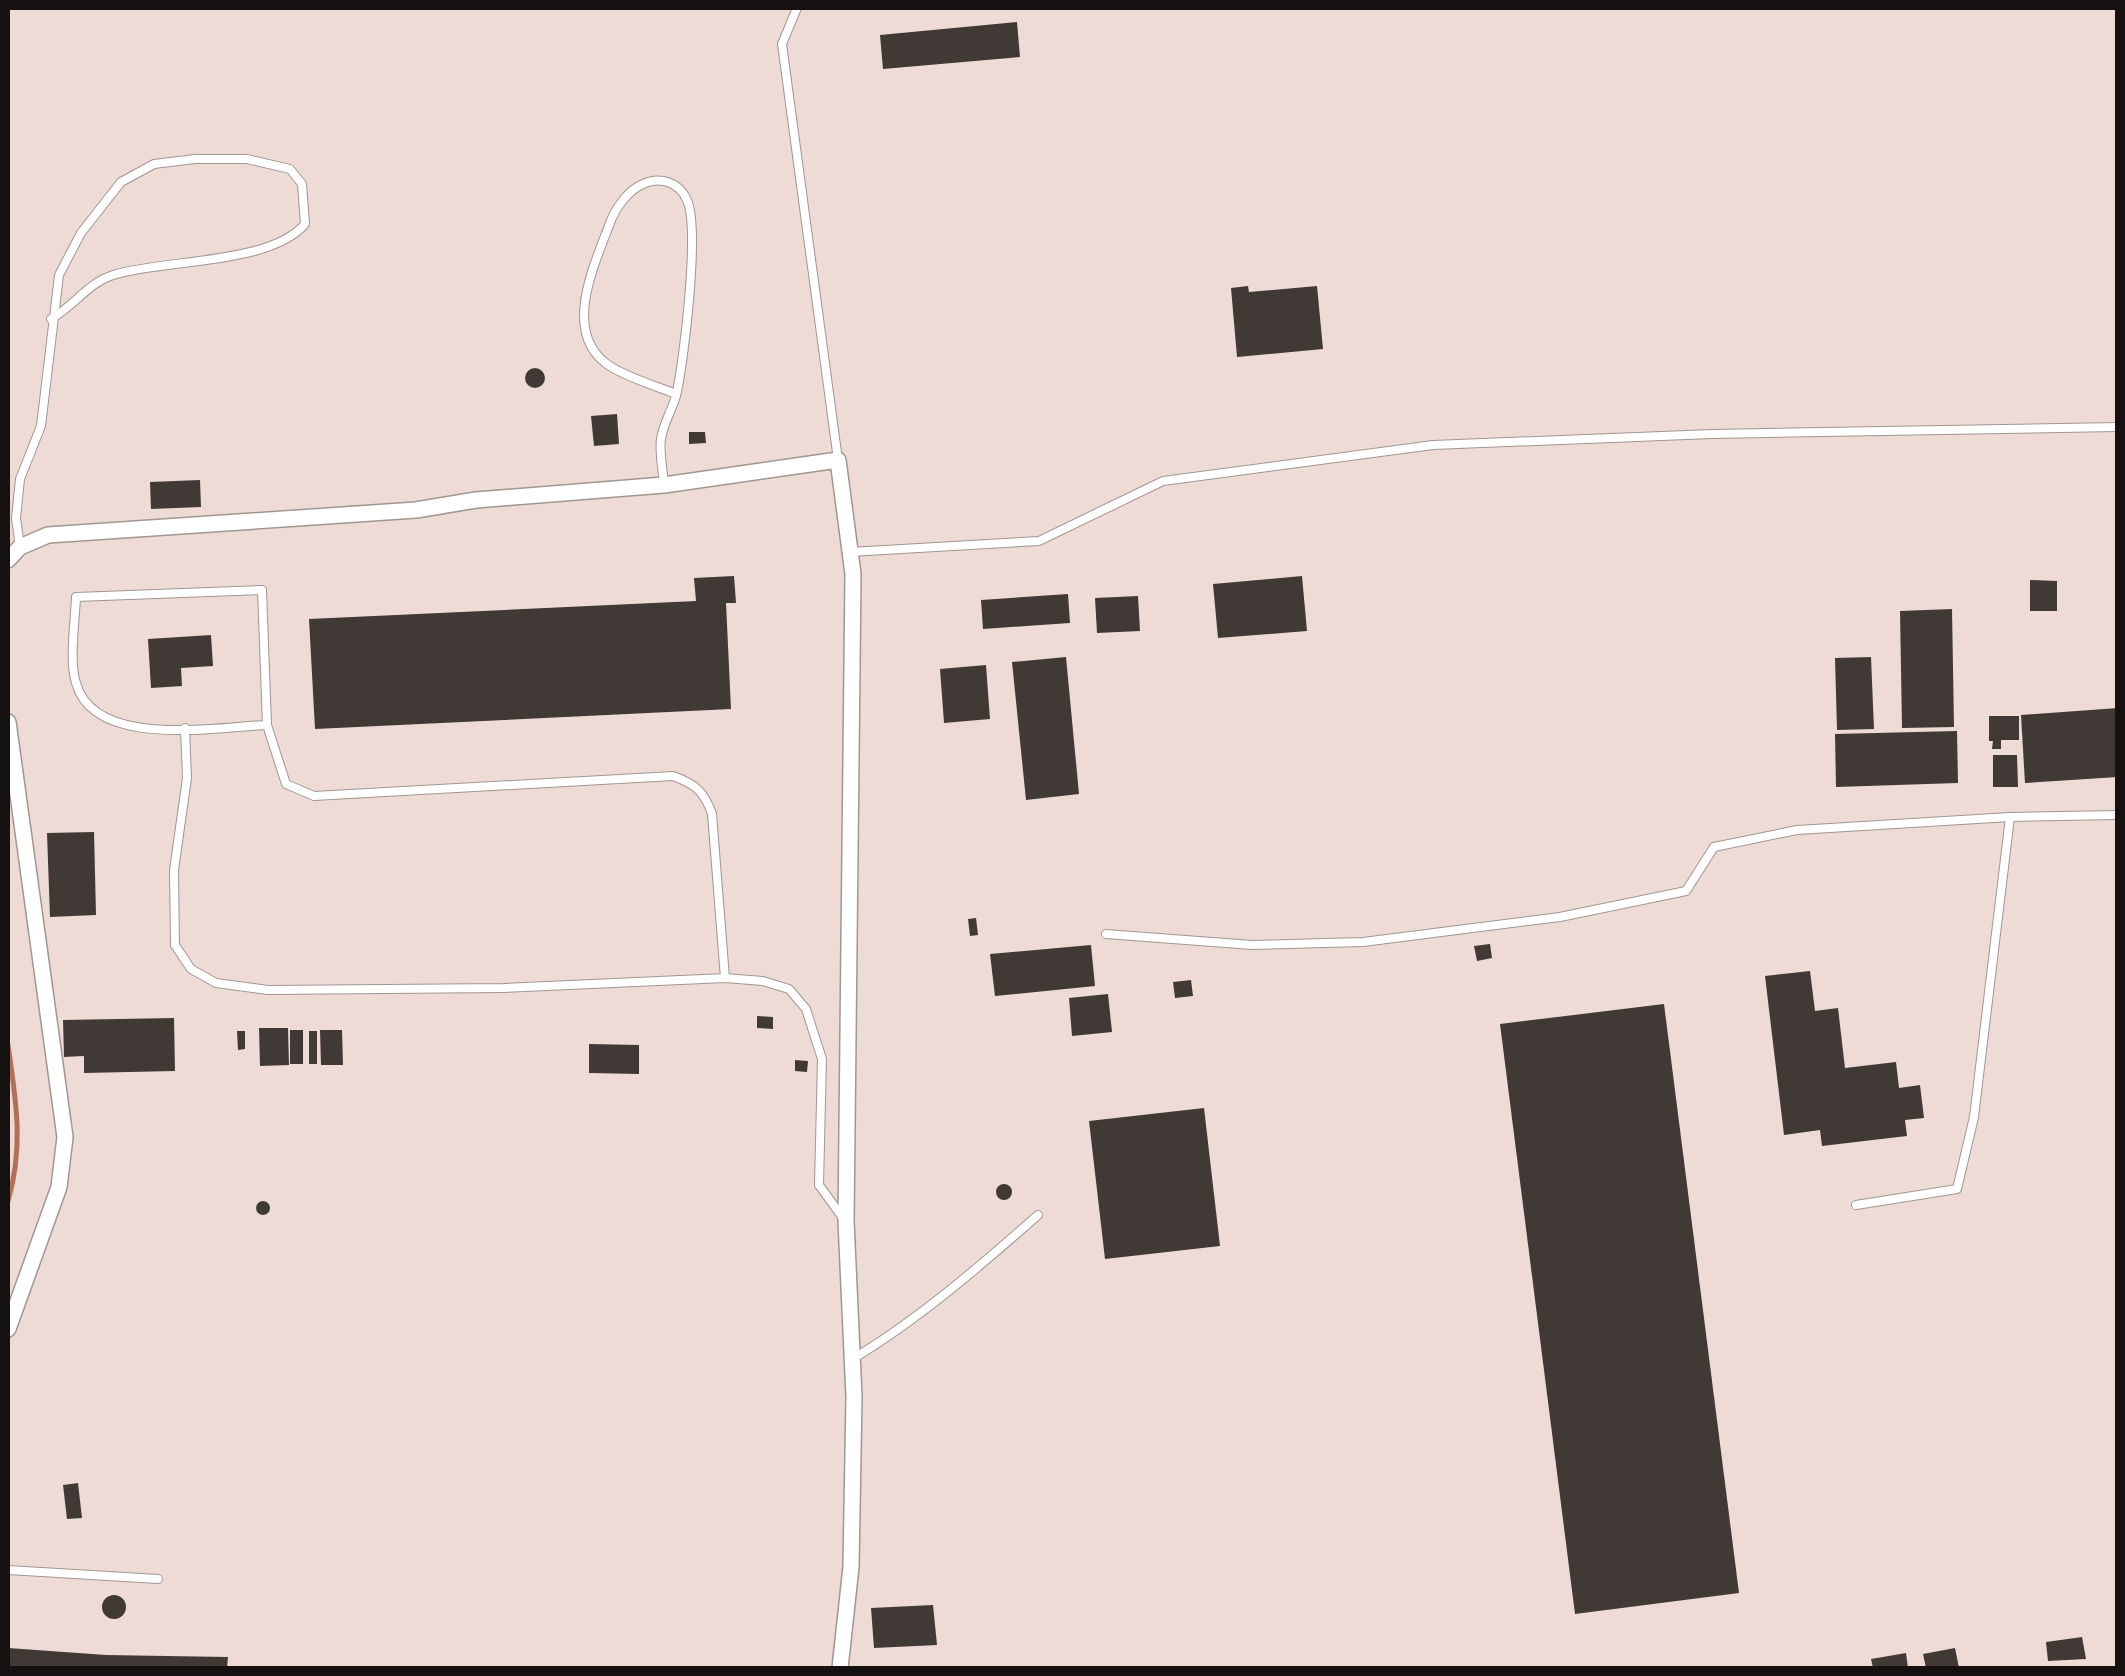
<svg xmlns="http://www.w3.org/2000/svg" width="2125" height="1676" viewBox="0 0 2125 1676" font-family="'Times New Roman',serif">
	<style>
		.built { fill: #efdbd5 }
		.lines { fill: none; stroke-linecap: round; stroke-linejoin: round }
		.stream { stroke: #b27059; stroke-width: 5 }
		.building { fill: #413936 }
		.lane-casing { stroke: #a09692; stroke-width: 10 }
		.street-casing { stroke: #a09692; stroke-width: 18 }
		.lane { stroke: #fff; stroke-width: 8 }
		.street { stroke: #fff; stroke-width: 15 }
	</style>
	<rect width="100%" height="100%" fill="#f3e8e4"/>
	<rect class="built" x="8" y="8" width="2109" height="1660"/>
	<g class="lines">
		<path class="stream" d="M8,1045C16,1100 24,1147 8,1201"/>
	</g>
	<g class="building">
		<polygon points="1017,22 1020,57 883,69 880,35"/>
		<polygon points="1248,286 1249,292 1317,286 1323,349 1237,357 1231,288"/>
		<circle cx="535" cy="378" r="10"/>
		<polygon points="617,414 619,444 594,446 591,416"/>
		<polygon points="689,432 705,432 706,443 689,444"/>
		<polygon points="200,480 201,507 151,509 150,482"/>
		<polygon points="734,576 736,603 726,603 731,709 315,729 309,619 696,601 694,578"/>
		<polygon points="1302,576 1307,631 1218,638 1213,584"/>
		<polygon points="2030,580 2057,581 2057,611 2030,611"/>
		<polygon points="1068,594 1070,623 983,629 981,600"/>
		<polygon points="1138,596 1140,631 1097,633 1095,598"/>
		<polygon points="1952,609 1954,727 1902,728 1900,611"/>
		<polygon points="211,635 213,666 181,668 182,686 151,688 148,639"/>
		<polygon points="1066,657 1079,794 1026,800 1012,662"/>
		<polygon points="1871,657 1874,729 1837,730 1835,658"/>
		<polygon points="986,665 990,719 944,723 940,669"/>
		<polygon points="2118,708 2118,777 2025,783 2021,715"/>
		<polygon points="1989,716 2019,716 2019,740 2001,740 2001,749 1992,749 1993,741 1989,741"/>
		<polygon points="1957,731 1958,783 1836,787 1835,734"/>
		<polygon points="1993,755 2017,755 2018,787 1993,787"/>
		<polygon points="94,832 96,915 50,917 47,833"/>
		<polygon points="976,918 978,935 970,936 968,919"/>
		<polygon points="1490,944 1492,958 1477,961 1474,946"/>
		<polygon points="1091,945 1095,986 995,996 990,954"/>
		<polygon points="1810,971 1815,1011 1838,1008 1845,1068 1896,1062 1899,1088 1920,1085 1924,1118 1905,1120 1907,1136 1822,1146 1820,1130 1784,1135 1765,976"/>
		<polygon points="1191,980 1193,996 1175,998 1173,982"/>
		<polygon points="1108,994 1112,1032 1072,1036 1069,998"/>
		<polygon points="1664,1004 1739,1593 1575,1614 1500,1024"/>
		<polygon points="757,1016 773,1017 773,1029 757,1028"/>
		<polygon points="174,1018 175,1071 84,1073 84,1056 64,1057 63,1020"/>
		<polygon points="259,1028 288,1028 289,1065 260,1066"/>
		<rect x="290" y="1030" width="13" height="34"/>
		<polygon points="320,1030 342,1030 343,1065 321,1065"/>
		<polygon points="237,1031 245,1031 245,1049 238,1050"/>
		<rect x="309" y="1031" width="8" height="33"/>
		<polygon points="589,1044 639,1045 639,1074 589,1073"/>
		<polygon points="795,1060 808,1061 807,1072 795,1071"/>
		<polygon points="1204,1108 1220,1246 1105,1259 1089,1121"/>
		<circle cx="1004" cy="1192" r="8"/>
		<circle cx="263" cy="1208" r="7"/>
		<polygon points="78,1483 82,1518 67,1519 63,1485"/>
		<circle cx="114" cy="1607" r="12"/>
		<polygon points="933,1605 937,1645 874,1648 871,1608"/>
		<polygon points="2082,1637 2086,1659 2048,1661 2046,1642"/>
		<polygon points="8,1648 106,1655 228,1657 227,1668 8,1668"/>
		<polygon points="1955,1648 1959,1668 1926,1668 1923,1654"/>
		<polygon points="1906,1653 1908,1668 1873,1668 1871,1659"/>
	</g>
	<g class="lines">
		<g class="lane-casing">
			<g id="lane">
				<polyline points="797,8 782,44 838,460"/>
				<path d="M664,485C663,470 659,453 661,439C663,424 672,410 676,396C684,362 700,228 687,200C679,182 660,176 643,184C628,190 615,209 610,223C594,266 559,337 613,368C632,379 656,386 676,394"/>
				<path d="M20,547L16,518L20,479L41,426L59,275L81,233L121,182L154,164L195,159H247L290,169L302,184L305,224C270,265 164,259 113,275C88,283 74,306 51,319"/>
				<polyline points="850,552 1039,541 1163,481 1433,445 1712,434 2118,427"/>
				<path d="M267,725C214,727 94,749 76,683C69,662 75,621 76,597L262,590L267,725L286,784L314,796L673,776C695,784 704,791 712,814L725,978"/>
				<polyline points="185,728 187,778 174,870 175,945 191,969 216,983 268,990 503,988 725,978 763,981 789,989 806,1009 822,1059 819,1185 843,1218"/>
				<polyline points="1106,934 1252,945 1363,942 1560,917 1686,891 1714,847 1797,830 2010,817 2118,815"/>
				<polyline points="1856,1205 1957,1189 1974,1117 2010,817"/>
				<path d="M851,1360C919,1319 979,1267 1038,1215"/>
				<polyline points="8,1570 158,1579"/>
			</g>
		</g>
		<g class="street-casing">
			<g id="street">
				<polyline points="8,560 20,547 48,535 416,510 476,500 664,485 838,460 853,574 846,1221 854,1397 851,1567 840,1668"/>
				<polyline points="8,722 65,1137 59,1187 8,1329"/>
			</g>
		</g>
		<use href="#lane" class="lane"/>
		<use href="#street" class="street"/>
	</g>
	<rect width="2125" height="1676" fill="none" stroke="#151110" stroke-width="20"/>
</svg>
